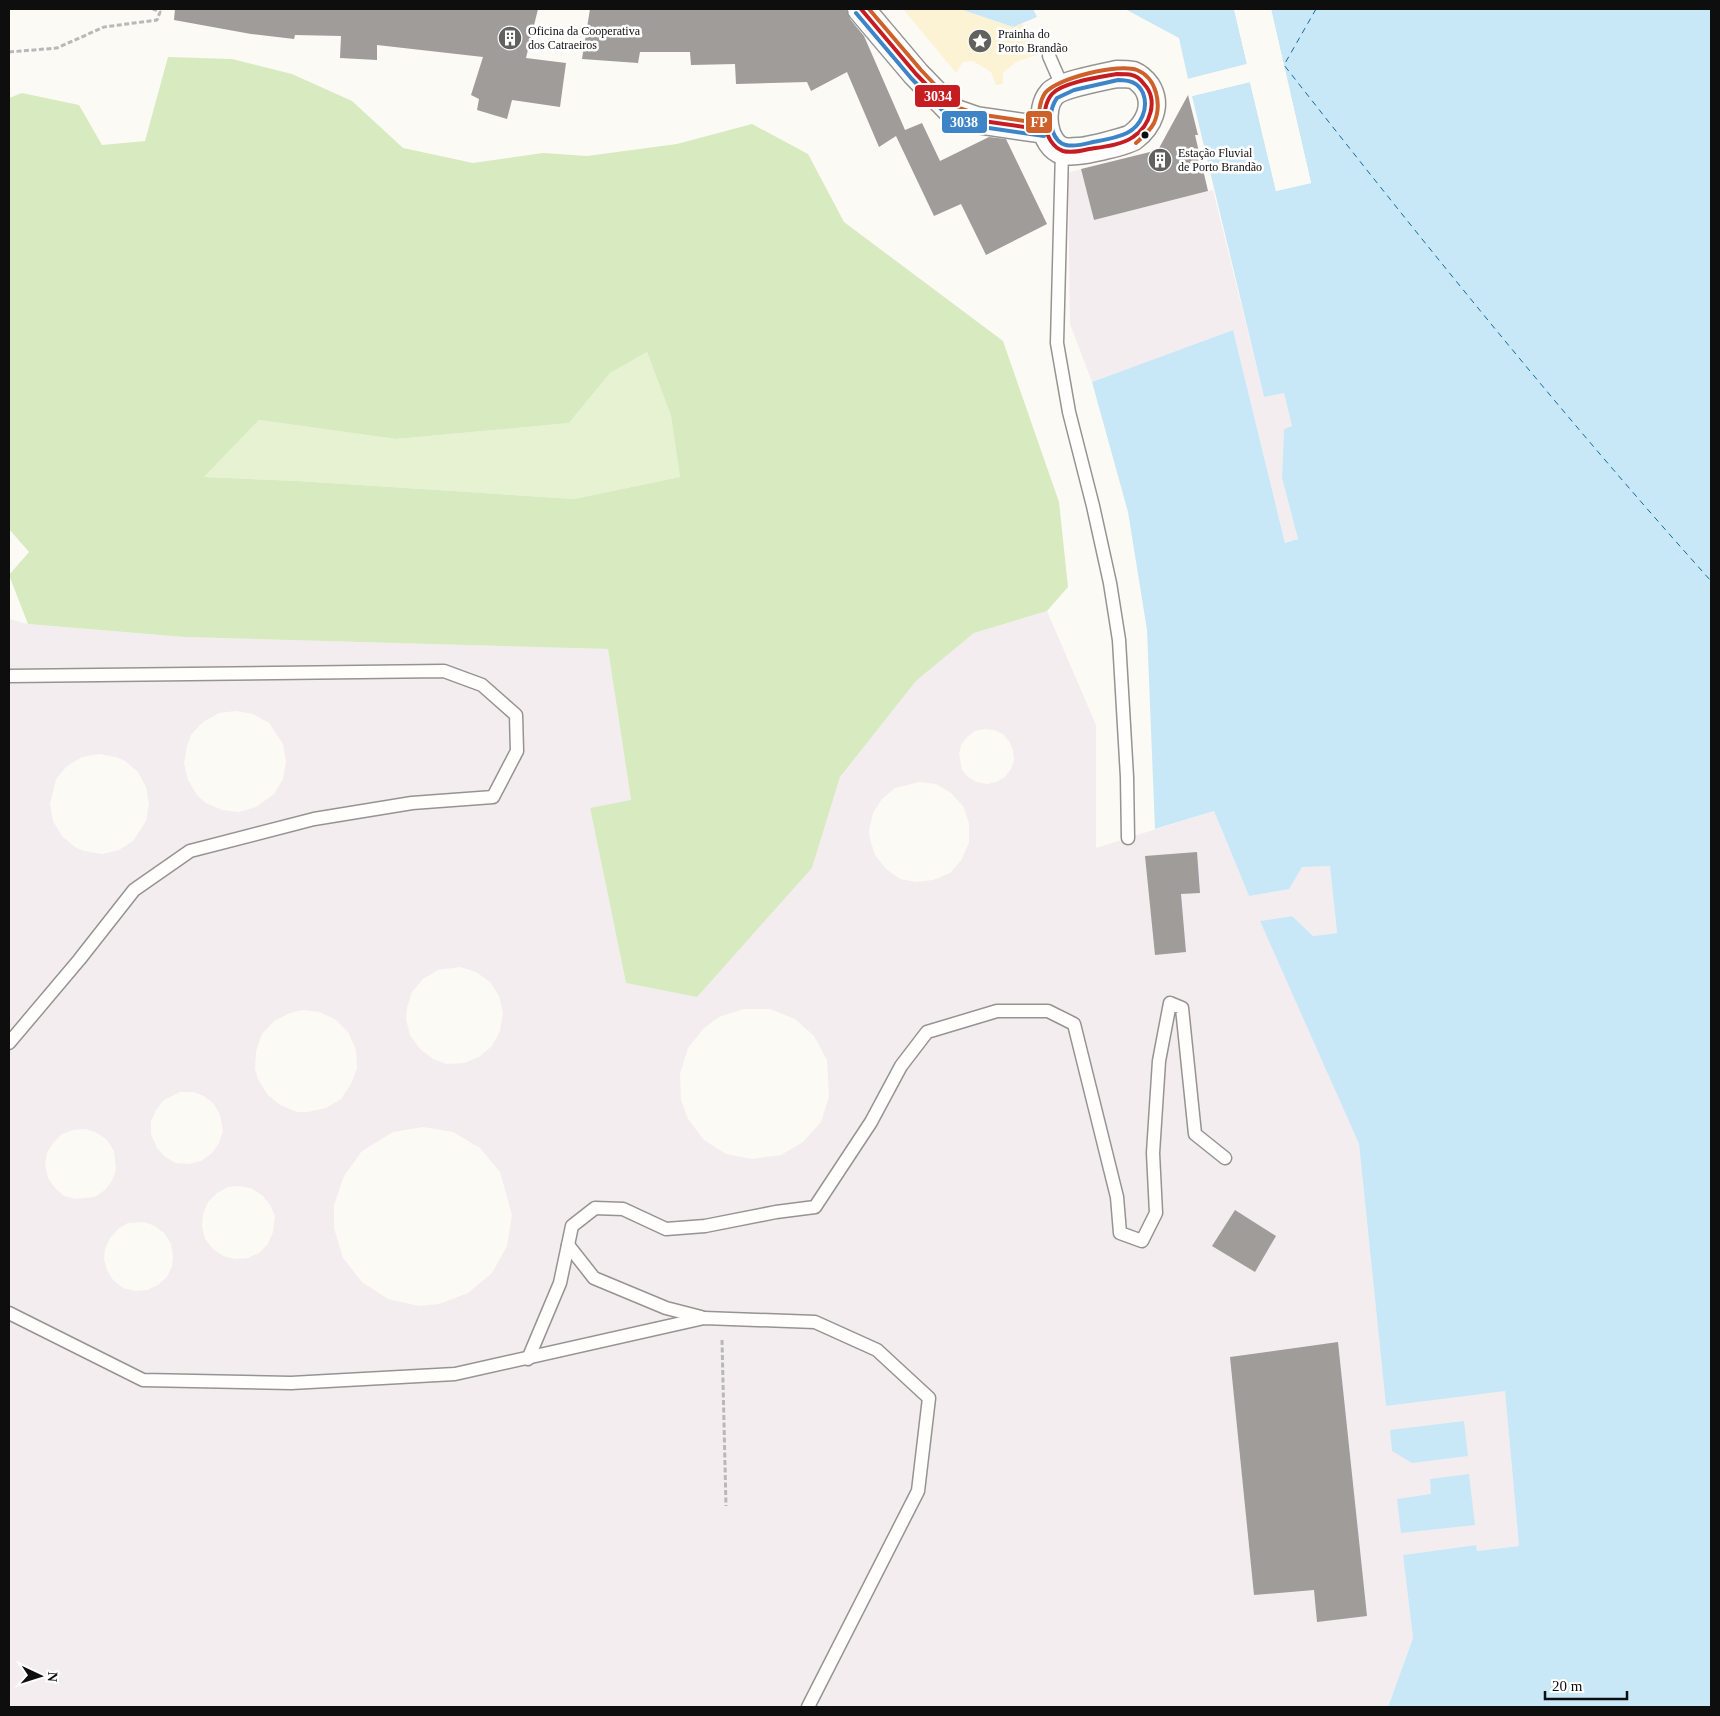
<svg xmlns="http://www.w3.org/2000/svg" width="1720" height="1716" viewBox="0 0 1720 1716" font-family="'Times New Roman',serif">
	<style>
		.industrial { fill: #f3edf0; fill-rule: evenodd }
		.green { fill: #e6f2d2 }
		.forest { fill: #d7eac0; fill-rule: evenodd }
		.sand { fill: #fcf2d4 }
		.water { fill: #c8e8f7 }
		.pier { fill: #fcfaf4 }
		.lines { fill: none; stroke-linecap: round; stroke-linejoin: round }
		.ferry { stroke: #1369a5; stroke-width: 1; stroke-dasharray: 6 5; stroke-linecap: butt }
		.building { fill: #9f9c99 }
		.service-casing { stroke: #959492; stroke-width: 15 }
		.minor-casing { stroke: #959492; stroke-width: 29 }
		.path { stroke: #b8b8b7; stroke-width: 3; stroke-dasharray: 5 2.5; stroke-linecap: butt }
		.service { stroke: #fffefd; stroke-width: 12 }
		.minor { stroke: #fffefd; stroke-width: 26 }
		.bus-1-casing { stroke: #fff; stroke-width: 8 }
		.bus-2-casing { stroke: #fff; stroke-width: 8 }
		.bus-3-casing { stroke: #fff; stroke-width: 8 }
		.bus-1 { stroke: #c61d23; stroke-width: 4 }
		.bus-2 { stroke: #3d85c6; stroke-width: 4 }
		.bus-3 { stroke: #ce612b; stroke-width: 4 }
		.bus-dot { fill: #0e0e0e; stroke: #fff; stroke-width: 2 }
		.labels { text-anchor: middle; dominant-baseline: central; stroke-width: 5; stroke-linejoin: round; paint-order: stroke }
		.poi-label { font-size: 12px; fill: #0e0e0e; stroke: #fff; text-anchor: start }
		.line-badge { stroke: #fff; stroke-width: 2 }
		.badge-label { font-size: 14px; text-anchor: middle; font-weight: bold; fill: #fff }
	</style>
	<rect width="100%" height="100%" fill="#fcfaf4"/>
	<g class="industrial">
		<polygon points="1081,169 1094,220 1213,190 1264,397 1284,392 1292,426 1284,429 1282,478 1298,539 1285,543 1233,330 1092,382 1070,324 1068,173"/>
		<path d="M1047,611L1096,725V848L1214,811L1249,896L1302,867L1330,865L1337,933L1313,936L1292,916L1261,921L1359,1144L1386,1406L1505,1390L1519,1546L1477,1551L1476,1545L1403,1555L1413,1638L1388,1707H9V619L28,624L184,637L608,649L631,801L590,809L626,983L697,996L812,868L840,777L916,681L974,633ZM236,711L253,714L269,723L283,744L286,762L283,779L274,794L256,807L239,812L222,810L206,803L197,795L188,780L184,763L187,746L191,735L203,722L219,713ZM985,729L994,730L1003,734L1009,741L1013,750L1014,760L1011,769L1005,777L996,782L987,784L977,782L968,777L962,770L959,754L961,745L967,737L975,731ZM99,754L116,757L125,761L138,772L146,787L149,804L146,821L133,841L119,850L102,854L84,851L75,847L62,836L53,821L50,804L56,779L67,766L82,757ZM919,782L936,784L951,793L963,806L969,823V842L962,859L950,873L933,880L916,882L900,879L886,869L875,855L870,839L869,830L873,813L882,799L895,788ZM460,967L476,972L490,982L499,996L503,1013L500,1031L492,1046L479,1057L464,1063L447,1064L433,1059L420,1049L410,1035L406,1019L407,1008L412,992L423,979L438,970ZM744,1009H770L795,1019L814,1036L827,1060L829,1097L821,1122L803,1142L781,1155L752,1159L726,1154L704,1140L688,1119L681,1100L680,1074L688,1048L704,1028L719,1017ZM302,1010L320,1012L336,1020L348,1032L356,1050L357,1068L351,1084L341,1099L326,1108L308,1112H297L280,1105L267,1094L258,1079L255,1069L256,1051L262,1034L274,1021L290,1013ZM180,1092H193L204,1096L214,1104L220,1115L223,1131L219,1143L212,1153L201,1161L189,1164L176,1163L165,1157L157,1148L151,1134V1121L156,1110L164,1100ZM423,1127L453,1132L480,1148L500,1172L512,1215L507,1246L492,1273L468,1293L439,1304L419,1306L388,1299L362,1282L343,1258L334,1228V1205L344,1176L362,1151L393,1132ZM86,1129L97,1133L107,1140L114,1151L116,1169L112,1181L105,1190L95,1197L76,1199L64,1196L55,1188L48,1178L45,1165L47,1153L53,1143L62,1134L73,1130ZM238,1186L251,1188L262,1195L270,1205L275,1216L273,1232L268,1244L259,1253L248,1258L235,1259L223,1256L213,1249L205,1239L202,1226L203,1214L208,1202L217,1193L228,1187ZM144,1222L155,1226L165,1234L171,1244L173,1256L172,1266L167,1277L158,1285L147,1290L135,1291L123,1288L113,1280L107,1270L104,1259L105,1249L110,1238L118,1229L128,1223Z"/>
	</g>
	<polygon class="green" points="647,352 671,416 680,477 574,499 298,481 204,477 259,420 396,439 569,423 610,373"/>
	<path class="forest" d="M168,57L232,59L292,74L352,101L403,148L473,163L543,153L587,156L677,144L752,124L808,154L844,222L1003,341L1059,502L1068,587L1047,611L974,633L916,681L840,777L812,868L697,997L626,983L590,808L631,800L608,649L184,637L28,624L9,575L29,552L9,529V98L22,93L79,105L102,145L145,141ZM647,352L671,416L680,477L574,499L298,481L204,477L259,420L396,439L569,423L610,373Z"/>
	<polygon class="sand" points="903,9 960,9 1013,27 1022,23 1036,55 1016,62 1003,73 1003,84 996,85 991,72 973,61 963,62 956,73"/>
	<g class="water">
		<polygon points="960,9 1033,9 1037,17 1013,27"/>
		<polygon points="1125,9 1234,9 1247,64 1188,79 1179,38"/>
		<polygon points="1271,9 1711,9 1711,1707 1388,1707 1413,1638 1403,1555 1476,1545 1477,1551 1519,1546 1505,1391 1386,1406 1359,1144 1260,921 1292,916 1313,936 1337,933 1330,866 1302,867 1289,889 1249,896 1214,811 1155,829 1147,630 1128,512 1092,382 1233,330 1285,543 1298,539 1282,478 1284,429 1292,426 1284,393 1264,397 1192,96 1250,82 1276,191 1311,183"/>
		<polygon points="1464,1421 1468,1456 1412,1463 1392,1451 1390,1430"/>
		<polygon points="1469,1474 1475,1525 1401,1533 1397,1499 1431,1494 1430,1479"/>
	</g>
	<g class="pier">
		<polygon points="1234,9 1237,9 1249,66 1188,81 1188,79 1247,64"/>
		<polygon points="1268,9 1271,9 1311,183 1276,191 1250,82 1192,96 1191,93 1252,80 1278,188 1308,181"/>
	</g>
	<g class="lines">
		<path class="ferry" d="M1316,9L1284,65C1422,241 1562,415 1711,581"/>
	</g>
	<g class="building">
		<polygon points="175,9 538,9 526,58 566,63 560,107 512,100 507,119 477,110 479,99 471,95 483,57 377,45 377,60 340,58 341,36 295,35 294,39 251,34 174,20"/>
		<polygon points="590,9 846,9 850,19 864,36 905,130 922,123 940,161 989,137 1006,139 1047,224 986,255 961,204 934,216 896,136 879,147 847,72 811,91 807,82 736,84 735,64 691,65 690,52 640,52 638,63 582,59"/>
		<polygon points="1188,95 1198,135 1195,135 1208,191 1094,220 1081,169 1158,150"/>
		<polygon points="1197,852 1200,893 1181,894 1186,952 1155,955 1145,856"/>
		<polygon points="1235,1210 1276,1236 1255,1272 1212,1246"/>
		<polygon points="1338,1342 1367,1616 1317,1622 1314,1590 1254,1595 1230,1357"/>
	</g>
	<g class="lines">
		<g class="service-casing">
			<g id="service">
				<polyline points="1049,56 1063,88"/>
				<polyline points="1062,151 1057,343 1069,412 1093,506 1110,583 1119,640 1127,777 1128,838"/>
				<polyline points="9,676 444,671 482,685 516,715 517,751 493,797 412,803 314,819 190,851 134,890 79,960 9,1043"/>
				<polyline points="568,1245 594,1278 666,1308 701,1317"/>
				<polyline points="9,1313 143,1380 291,1383 455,1374 704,1318 815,1322 877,1350 929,1398 918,1491 808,1707"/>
				<polyline points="528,1359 560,1283 572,1226 595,1208 623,1209 666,1229 705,1226 776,1212 815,1207 871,1122 901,1066 927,1032 997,1011 1048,1011 1074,1024 1117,1197 1120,1233 1142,1241 1156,1213 1153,1153 1159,1061 1170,1003 1182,1008 1195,1134 1225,1158"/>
			</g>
		</g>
		<g class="minor-casing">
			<g id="minor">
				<polyline points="861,9 916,74 953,112 976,120 1045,130"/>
				<path d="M1117,74C1122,74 1128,74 1133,75C1138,77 1144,83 1147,87C1158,105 1149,125 1133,137C1128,141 1086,151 1078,151C1074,151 1067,152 1063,151C1043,145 1039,108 1052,94C1060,85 1103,77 1117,74Z"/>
			</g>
		</g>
		<g class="path">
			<polyline points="9,52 57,48 104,27 157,20 160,12 153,9"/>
			<polyline points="722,1340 726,1506"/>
		</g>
		<use href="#service" class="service"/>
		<use href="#minor" class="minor"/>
		<g class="bus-1-casing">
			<g id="bus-1">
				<polyline points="861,9 916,74 953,112 976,120 1045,130"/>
				<path d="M1117,74C1122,74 1128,74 1132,75C1137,76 1141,80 1144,84C1159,100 1150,126 1133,137C1122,145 1102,147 1089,149C1081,151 1070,153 1063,151C1043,144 1039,109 1052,94C1063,82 1101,77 1117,74Z"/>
			</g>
		</g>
		<g class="bus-2-casing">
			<g id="bus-2">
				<polyline points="856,13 911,78 949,117 975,126 1044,136"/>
				<path d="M1118,80C1129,80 1138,82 1143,93C1149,108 1141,126 1127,133C1117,138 1104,140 1093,142C1085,144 1075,147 1066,145C1060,144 1055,138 1053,132C1049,121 1050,108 1057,98L1074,90Z"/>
			</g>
		</g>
		<g class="bus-3-casing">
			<path id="bus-3" d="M869,9L921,70L956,107L977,114L1039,123C1039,112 1039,102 1045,93C1057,78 1119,63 1137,70C1157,78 1162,105 1154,123C1150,131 1143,137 1136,143"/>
		</g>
		<use href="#bus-1" class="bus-1"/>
		<use href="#bus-2" class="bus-2"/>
		<use href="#bus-3" class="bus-3"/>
	</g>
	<defs>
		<g id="building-disc" transform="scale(1.25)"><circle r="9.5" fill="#61615e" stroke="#fff"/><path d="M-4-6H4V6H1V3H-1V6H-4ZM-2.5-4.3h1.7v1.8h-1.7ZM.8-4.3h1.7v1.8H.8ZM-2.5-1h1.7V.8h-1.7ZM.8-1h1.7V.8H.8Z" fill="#fff"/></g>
		<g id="sight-disc" transform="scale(1.25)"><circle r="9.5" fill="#61615e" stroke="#fff"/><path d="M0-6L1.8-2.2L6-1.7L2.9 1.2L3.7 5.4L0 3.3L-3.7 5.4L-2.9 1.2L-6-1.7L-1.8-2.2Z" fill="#fff"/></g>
	</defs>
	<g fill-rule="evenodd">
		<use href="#building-disc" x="510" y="38"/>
		<use href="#sight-disc" x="980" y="41"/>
		<use href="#building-disc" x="1160" y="160"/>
	</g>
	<circle class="bus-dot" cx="1145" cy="135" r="4.5"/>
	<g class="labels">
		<g class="poi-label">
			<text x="528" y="31">Oficina da Cooperativa<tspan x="528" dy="14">dos Catraeiros</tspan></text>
			<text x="998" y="34">Prainha do<tspan x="998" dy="14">Porto Brandão</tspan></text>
			<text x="1178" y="153">Estação Fluvial<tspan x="1178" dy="14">de Porto Brandão</tspan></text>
		</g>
	</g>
	<g class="line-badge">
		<rect x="914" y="84" width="47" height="24" rx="5" fill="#c61d23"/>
		<rect x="941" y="110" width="47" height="24" rx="5" fill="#3d85c6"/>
		<rect x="1025" y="110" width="28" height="24" rx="5" fill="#ce612b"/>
	</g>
	<g class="badge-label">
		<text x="938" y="101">3034</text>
		<text x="964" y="127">3038</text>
		<text x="1039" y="127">FP</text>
	</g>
	<rect width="1720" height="1716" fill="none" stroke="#0e0e0e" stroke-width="20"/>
	<g transform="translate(40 1676) rotate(94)" stroke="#ffffff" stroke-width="4" paint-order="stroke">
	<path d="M0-4L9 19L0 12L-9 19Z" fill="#0e0e0e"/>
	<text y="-8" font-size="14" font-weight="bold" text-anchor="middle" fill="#0e0e0e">N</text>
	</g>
	<path d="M1545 1691v8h82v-8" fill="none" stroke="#0e0e0e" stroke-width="2.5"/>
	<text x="1552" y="1691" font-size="15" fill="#0e0e0e" stroke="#ffffff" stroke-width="4" paint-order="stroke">20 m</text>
</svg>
